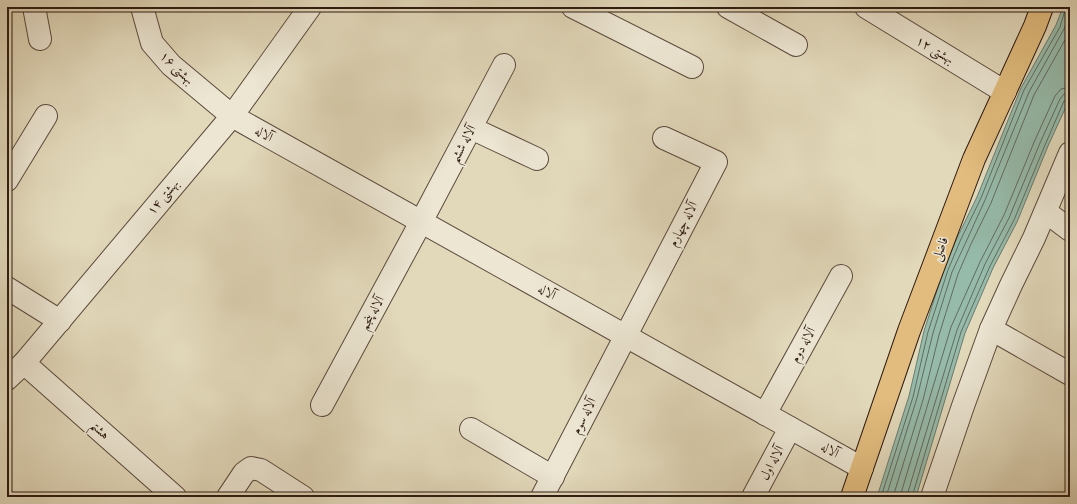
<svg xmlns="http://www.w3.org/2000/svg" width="1077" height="504" viewBox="0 0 1077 504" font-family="'Libre Bodoni',Amiri,serif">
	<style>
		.water { fill: #96bbab; stroke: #6c7b6e }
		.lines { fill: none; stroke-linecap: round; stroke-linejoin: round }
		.shore { stroke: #626b5f; stroke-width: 1 }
		.minor-casing { stroke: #5b4a3d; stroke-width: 24 }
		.major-casing { stroke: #2e1b13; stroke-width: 24 }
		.minor { stroke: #ece6d3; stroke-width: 22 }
		.major { stroke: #e1bc7e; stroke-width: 22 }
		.labels { text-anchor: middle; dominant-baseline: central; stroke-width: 3; stroke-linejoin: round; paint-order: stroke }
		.street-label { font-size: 13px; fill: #2e1b13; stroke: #ece6d3 }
	</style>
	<rect width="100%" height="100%" fill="#e2d9bb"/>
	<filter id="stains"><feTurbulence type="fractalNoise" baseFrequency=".005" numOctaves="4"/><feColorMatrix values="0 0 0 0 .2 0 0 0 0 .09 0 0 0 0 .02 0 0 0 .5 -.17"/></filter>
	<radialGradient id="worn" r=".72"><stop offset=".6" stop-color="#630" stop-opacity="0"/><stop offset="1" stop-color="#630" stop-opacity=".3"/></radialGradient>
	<polygon class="water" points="1063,7 1070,7 1070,98 1048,146 1017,222 993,268 965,333 916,497 877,497 909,396 924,331 944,269 957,238 977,197 1021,88 1056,25"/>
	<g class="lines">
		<g class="shore">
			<polyline points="881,497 913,397 928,332 948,270 961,239 981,198 1024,90 1060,27 1066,7"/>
			<polyline points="886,497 917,398 933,333 952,272 966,242 985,200 1029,92 1064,29 1070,14"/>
			<polyline points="893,497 923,400 939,335 958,274 971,244 991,203 1034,95 1070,31"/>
			<polyline points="901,497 902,490 951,327 980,262 1004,215 1035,140 1055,96 1061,89 1070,87"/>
			<polyline points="907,497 908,492 957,330 985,264 1009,218 1040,143 1060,99 1064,94 1070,93"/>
			<polyline points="912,497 961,332 990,266 1014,220 1045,145 1064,101 1067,99 1070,98"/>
		</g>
		<g class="minor-casing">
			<g id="minor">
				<polyline points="34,7 40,39"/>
				<polyline points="142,7 152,43 171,65 232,116 862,468"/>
				<polyline points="573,7 692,67"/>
				<polyline points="728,7 796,45"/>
				<polyline points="866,7 1005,92"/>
				<polyline points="471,128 537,159"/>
				<polyline points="7,180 46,116"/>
				<polyline points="1046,212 1070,230"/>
				<polyline points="7,288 60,321"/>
				<polyline points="991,329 1070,374"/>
				<polyline points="24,363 175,497"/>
				<polyline points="7,379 24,363 232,116 310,7"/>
				<polyline points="322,405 421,222 504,65"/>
				<polyline points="765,414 841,276"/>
				<polyline points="471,429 553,477"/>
				<polyline points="228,497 244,473 251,468 261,470 303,497"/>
				<polyline points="542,497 716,162 664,138"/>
				<polyline points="753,497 790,428"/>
				<polyline points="932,497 963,406 991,329 1011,285 1034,238 1070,153"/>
			</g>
		</g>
		<g class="major-casing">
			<polyline id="major" points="852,497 909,331 974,159 1035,26 1042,7"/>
		</g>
		<use href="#minor" class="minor"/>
		<use href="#major" class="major"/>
	</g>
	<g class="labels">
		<g class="street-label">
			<text transform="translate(935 50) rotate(31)">بهشتی ۱۲</text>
			<text transform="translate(177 68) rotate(44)">بهشتی ۱۶</text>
			<text transform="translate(264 134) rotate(29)">آلاله</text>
			<text transform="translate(463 144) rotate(-62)">آلاله ششم</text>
			<text transform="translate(163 197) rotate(-50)">بهشتی ۱۴</text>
			<text transform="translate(683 224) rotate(-63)">آلاله چهارم</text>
			<text transform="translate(940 249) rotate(-69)">فاضلی</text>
			<text transform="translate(547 292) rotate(29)">آلاله</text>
			<text transform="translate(372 313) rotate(-61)">آلاله پنجم</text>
			<text transform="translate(803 345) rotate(-61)">آلاله دوم</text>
			<text transform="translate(584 416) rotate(-63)">آلاله سوم</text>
			<text transform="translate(100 430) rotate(42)">هشتم</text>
			<text transform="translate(830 450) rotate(29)">آلاله</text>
			<text transform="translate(772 463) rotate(-62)">آلاله اول</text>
		</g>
	</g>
	<rect width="1077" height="504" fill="none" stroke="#e2d9bb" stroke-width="24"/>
	<rect x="8" y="8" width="1061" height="488" fill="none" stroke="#2e1b13" stroke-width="2"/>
	<rect x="12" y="12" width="1053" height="480" fill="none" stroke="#2e1b13"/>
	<rect width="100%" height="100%" filter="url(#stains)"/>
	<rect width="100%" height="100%" fill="url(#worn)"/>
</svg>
